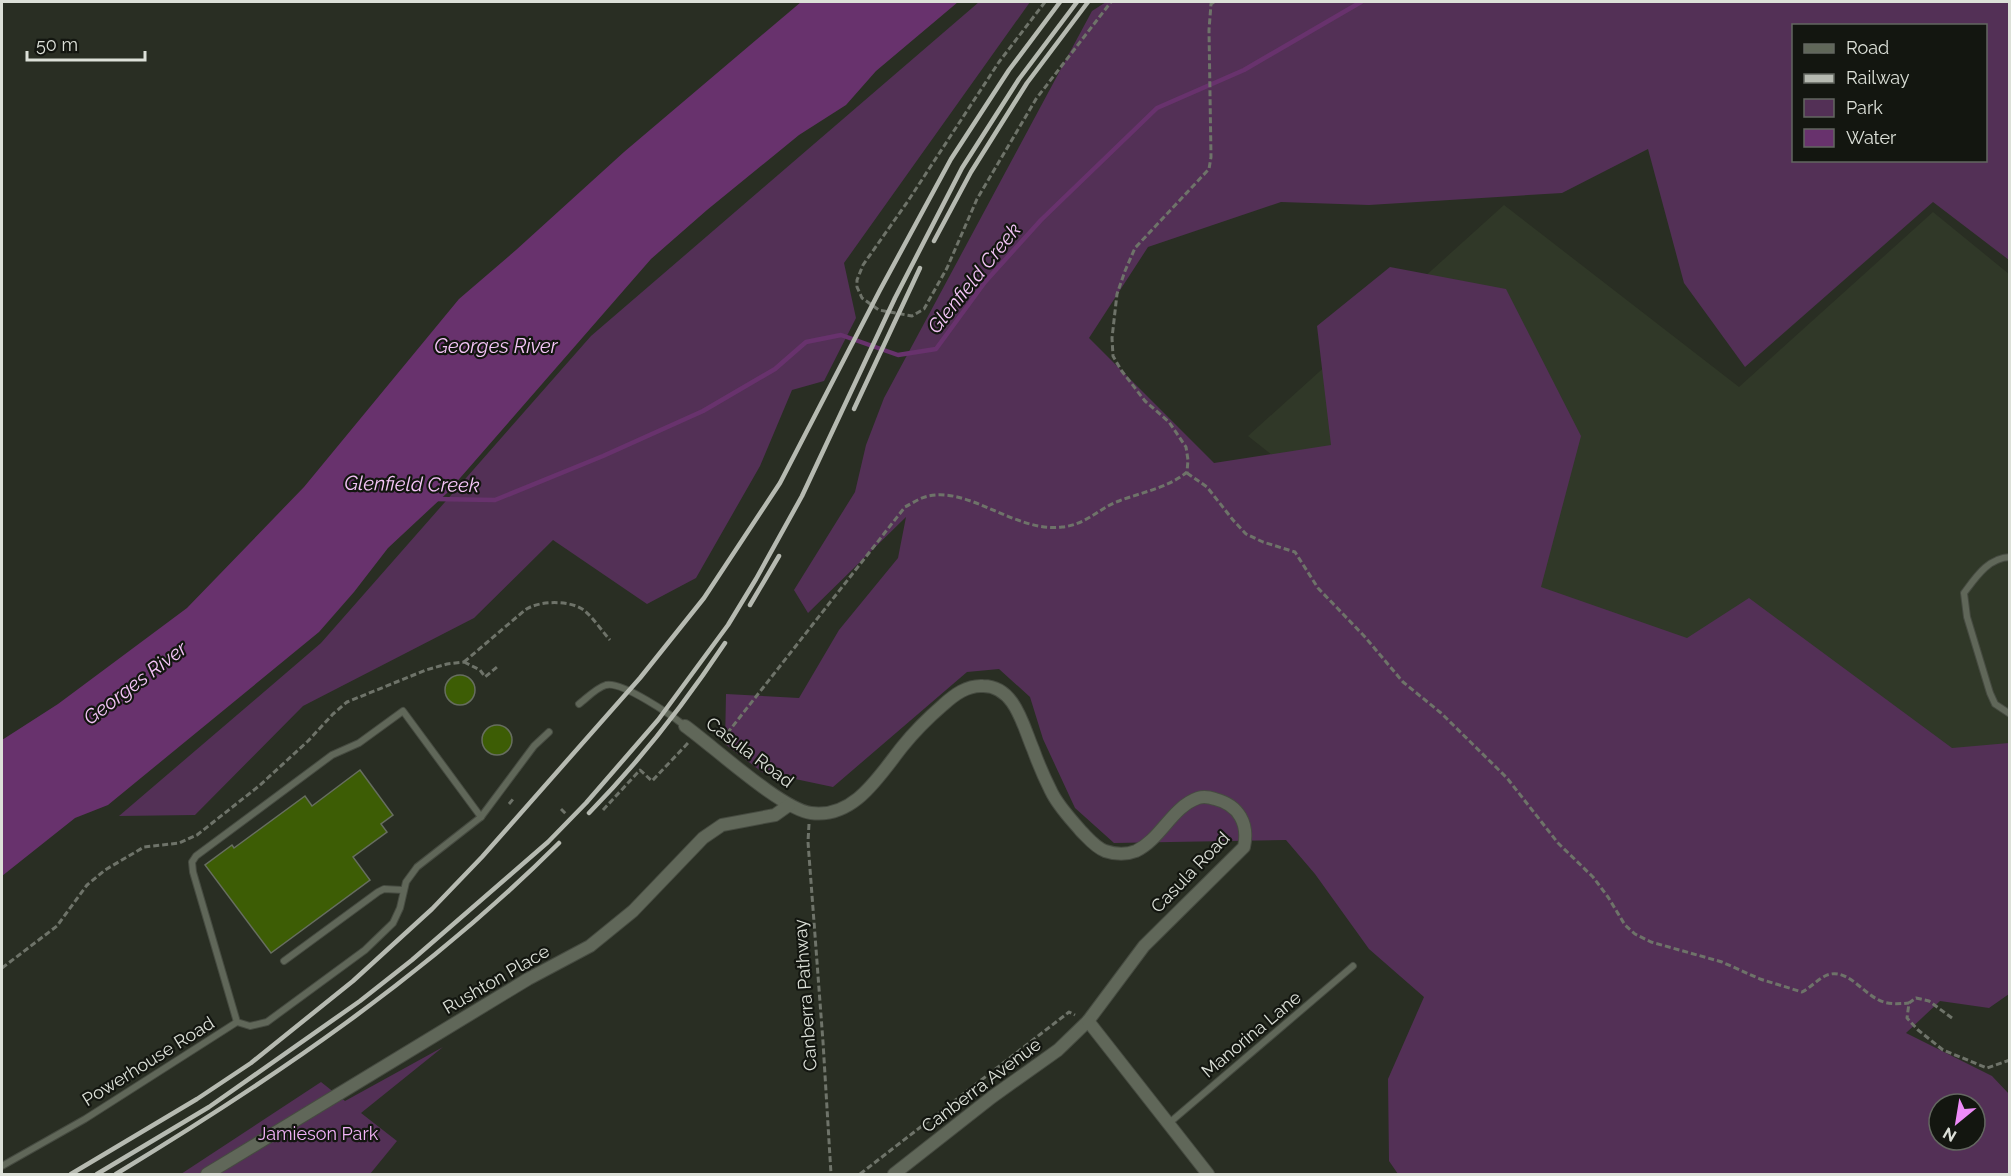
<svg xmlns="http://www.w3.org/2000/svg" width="2011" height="1176" viewBox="0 0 2011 1176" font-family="Raleway,sans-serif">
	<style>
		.built { fill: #303828 }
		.green { fill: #533056; fill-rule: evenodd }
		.water { fill: #68326d }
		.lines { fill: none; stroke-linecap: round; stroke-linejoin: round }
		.stream { stroke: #68326d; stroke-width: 4.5 }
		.building { fill: #3d5d05; stroke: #676e60; stroke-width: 1.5 }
		.lane-casing { stroke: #464b41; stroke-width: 8 }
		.street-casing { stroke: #464b41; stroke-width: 14 }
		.path { stroke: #6e7369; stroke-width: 3; stroke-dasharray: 6 3; stroke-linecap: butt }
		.lane { stroke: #606759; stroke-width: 6 }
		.street { stroke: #606759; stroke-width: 12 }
		.rail { stroke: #b6bab1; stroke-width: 4.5 }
		.labels { text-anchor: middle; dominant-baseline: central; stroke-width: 4.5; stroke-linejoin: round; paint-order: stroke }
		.street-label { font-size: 18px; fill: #dce0d8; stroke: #131610 }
		.park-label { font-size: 18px; fill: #f2b3f8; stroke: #131610 }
		.water-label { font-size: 20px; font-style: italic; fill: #f5c5f8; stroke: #131610 }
	</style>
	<rect width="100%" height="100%" fill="#292e23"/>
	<polygon class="built" points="1504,205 1739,387 1933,212 2009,274 2009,857 1630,740 1248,436"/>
	<g class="green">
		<polygon points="979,2 1030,2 844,263 856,318 824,381 792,390 760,466 696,578 647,604 553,540 474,618 303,706 195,815 119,816 321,643 591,336"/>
		<path d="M1106,2H2009V260L1933,202L1745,367L1684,283L1648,149L1562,193L1369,205L1281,202L1148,247L1089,338L1214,463L1331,445L1317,326L1390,267L1506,289L1581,436L1541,587L1687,638L1749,598L1952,748L2009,743V994L1989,1008L1940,1001L1906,1033L1992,1076L2009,1094V1174H1398L1389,1161L1388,1079L1424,997L1369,949L1315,874L1286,840L1114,843L1075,808L1043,739L1030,697L999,669L967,672L833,787L762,772L725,744L726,694L799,698L839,630L898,558L906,517L808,613L794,590L855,492L866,445L884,398L1092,11ZM1794,26H1986V160H1794ZM1939,1104H1975V1140H1939Z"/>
		<polygon points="443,1047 361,1113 397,1141 370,1174 181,1174 321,1082 345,1101"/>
	</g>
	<polygon class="water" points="801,2 958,2 876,71 846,105 799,135 707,210 651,259 447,493 388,548 354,592 319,632 108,805 75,818 2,876 2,740 58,704 187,608 304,487 459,299 516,250 624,152"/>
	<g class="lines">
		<polyline class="stream" points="435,499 495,500 603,456 703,411 775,369 806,342 841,335 898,355 936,349 985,282 1041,220 1157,108 1244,70 1361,2"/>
	</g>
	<g class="building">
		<circle cx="460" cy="690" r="15"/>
		<circle cx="497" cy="740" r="15"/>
		<polygon points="360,770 393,815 381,824 387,832 353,857 370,880 271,953 205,865 232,845 234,848 305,796 312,806"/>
	</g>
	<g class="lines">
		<g class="lane-casing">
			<g id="lane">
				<path d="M2010,557C1988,558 1976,577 1964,593L1967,617L1990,693L1995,704L2010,714"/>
				<path d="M579,704C587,698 596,688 606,685C622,681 671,715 685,726"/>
				<polyline points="284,961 378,892 384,889 403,890"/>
				<polyline points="237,1022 193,872 192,862 196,856 332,755 359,743 403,711 481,817"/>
				<polyline points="237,1022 250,1026 267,1022 365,950 393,923 400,908 406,882 417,867 481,817 534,746 549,732"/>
				<polyline points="1168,1124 1353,966"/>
				<polyline points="2,1166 85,1119 237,1022"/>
			</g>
		</g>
		<g class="street-casing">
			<g id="street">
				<path d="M685,726C713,746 781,809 811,813C854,819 879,776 902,747C914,732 928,718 943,705C954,695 967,685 983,686C1015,686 1023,726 1033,749C1038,763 1044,777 1051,791C1058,806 1070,818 1081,831C1088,838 1095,847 1105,851C1114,854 1126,855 1136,851C1161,839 1172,807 1198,798C1204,796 1209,797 1215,799C1239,805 1249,824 1244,847L1144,946L1088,1021L1058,1050L992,1097L894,1174"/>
				<polyline points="1088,1021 1208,1174"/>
				<polyline points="207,1174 528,979 590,946 633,911 703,838 722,825 775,815 789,805"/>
			</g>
		</g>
		<g class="path">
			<polyline points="1045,2 999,62 908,201 863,265 857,280 857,287 862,298 879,310 912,316 924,309 947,268 977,199 1036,99 1111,2"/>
			<path d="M1187,473L1207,487L1233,520L1246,534L1263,542L1295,552L1318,588L1365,637L1403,682L1441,713L1507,778L1558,843L1593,877L1608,897L1625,925L1635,934L1651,942L1722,962L1760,979L1802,992C1810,988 1817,980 1825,976C1845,966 1861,991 1877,999C1887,1005 1898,1004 1909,1003"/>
			<path d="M464,662L525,610C539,600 572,600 585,611C594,619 602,631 610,640"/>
			<polyline points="464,662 480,670 485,677 497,667"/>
			<path d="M720,739L729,731L905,507C911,504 918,499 925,497C967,484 1015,533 1062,527C1086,525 1099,508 1119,501C1142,492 1168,488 1187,472L1188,460L1186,447L1169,422L1145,401L1121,370L1113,356L1112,338L1117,294L1125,271L1135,248L1209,169L1211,157L1209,30L1211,4L1214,2"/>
			<polyline points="509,804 514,798"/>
			<polyline points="561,809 567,815"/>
			<polyline points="603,810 640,770 652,781 688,743"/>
			<polyline points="809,824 808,842 823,1042 831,1174"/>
			<polyline points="2,968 57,926 87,885 105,870 144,847 179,843 197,835 259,786 308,741 333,714 347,702 426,670 447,664 464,662"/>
			<polyline points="1952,1018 1929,1001 1916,998 1909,1003 1907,1018 1918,1030 1943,1050 1987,1068 2010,1060"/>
			<polyline points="860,1174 1069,1012 1075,1015"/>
		</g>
		<use href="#lane" class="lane"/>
		<use href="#street" class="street"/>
		<g class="rail">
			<polyline points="934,241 971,172 1027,83 1088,2"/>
			<polyline points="854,409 920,268"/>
			<polyline points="750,605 779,556"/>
			<path d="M589,813C640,761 685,703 725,643"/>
			<polyline points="71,1174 197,1099 251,1063 353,981 432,909 482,857 640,678 704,598 780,483 880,290 951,159 1009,70 1060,2"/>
			<polyline points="97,1174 209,1107 360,1001 412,960 548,842 586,803 658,720 728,625 756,579 802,496 895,298 962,168 1019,79 1077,2"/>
			<path d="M116,1174C273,1079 428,974 559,843"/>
		</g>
	</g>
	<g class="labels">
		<g class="street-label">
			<text transform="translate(750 752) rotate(37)">Casula Road</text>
			<text transform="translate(1190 872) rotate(-46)">Casula Road</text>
			<text transform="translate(496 979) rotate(-30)">Rushton Place</text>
			<text transform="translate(805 995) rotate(-94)">Canberra Pathway</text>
			<text transform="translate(1251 1034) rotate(-40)">Manorina Lane</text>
			<text transform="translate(148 1061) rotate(-32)">Powerhouse Road</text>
			<text transform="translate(981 1085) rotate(-37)">Canberra Avenue</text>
		</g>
		<g class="park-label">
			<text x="318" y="1133">Jamieson Park</text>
		</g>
		<g class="water-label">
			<text transform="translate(974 278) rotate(-51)">Glenfield Creek</text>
			<text x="496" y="346">Georges River</text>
			<text transform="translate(412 484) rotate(1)">Glenfield Creek</text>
			<text transform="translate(135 683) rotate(-37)">Georges River</text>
		</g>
	</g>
	<rect width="2011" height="1176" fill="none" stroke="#dce0d8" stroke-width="6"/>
	<rect x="1792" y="24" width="195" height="138" fill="#131610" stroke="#636760" stroke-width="1.5"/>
	<rect x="1804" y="44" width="30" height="9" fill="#606759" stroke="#636760" stroke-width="1.5"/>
	<text x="1846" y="54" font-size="18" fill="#dce0d8">Road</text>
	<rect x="1804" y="74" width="30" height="9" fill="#b6bab1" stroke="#636760" stroke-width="1.5"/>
	<text x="1846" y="84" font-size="18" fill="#dce0d8">Railway</text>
	<rect x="1804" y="99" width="30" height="18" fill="#533056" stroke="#636760" stroke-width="1.5"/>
	<text x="1846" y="114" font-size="18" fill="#dce0d8">Park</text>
	<rect x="1804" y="129" width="30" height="18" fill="#68326d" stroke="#636760" stroke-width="1.5"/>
	<text x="1846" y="144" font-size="18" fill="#dce0d8">Water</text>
	<g transform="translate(1957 1122) rotate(210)"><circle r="28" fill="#131610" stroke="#636760" stroke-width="1.5"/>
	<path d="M0-4.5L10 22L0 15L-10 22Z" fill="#ee8bf8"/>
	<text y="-9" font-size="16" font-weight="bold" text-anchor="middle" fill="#dce0d8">N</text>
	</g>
	<path d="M27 51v9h118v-9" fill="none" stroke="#dce0d8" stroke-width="3"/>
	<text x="36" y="51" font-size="18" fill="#dce0d8" stroke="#131610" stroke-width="4.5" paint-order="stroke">50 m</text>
</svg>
